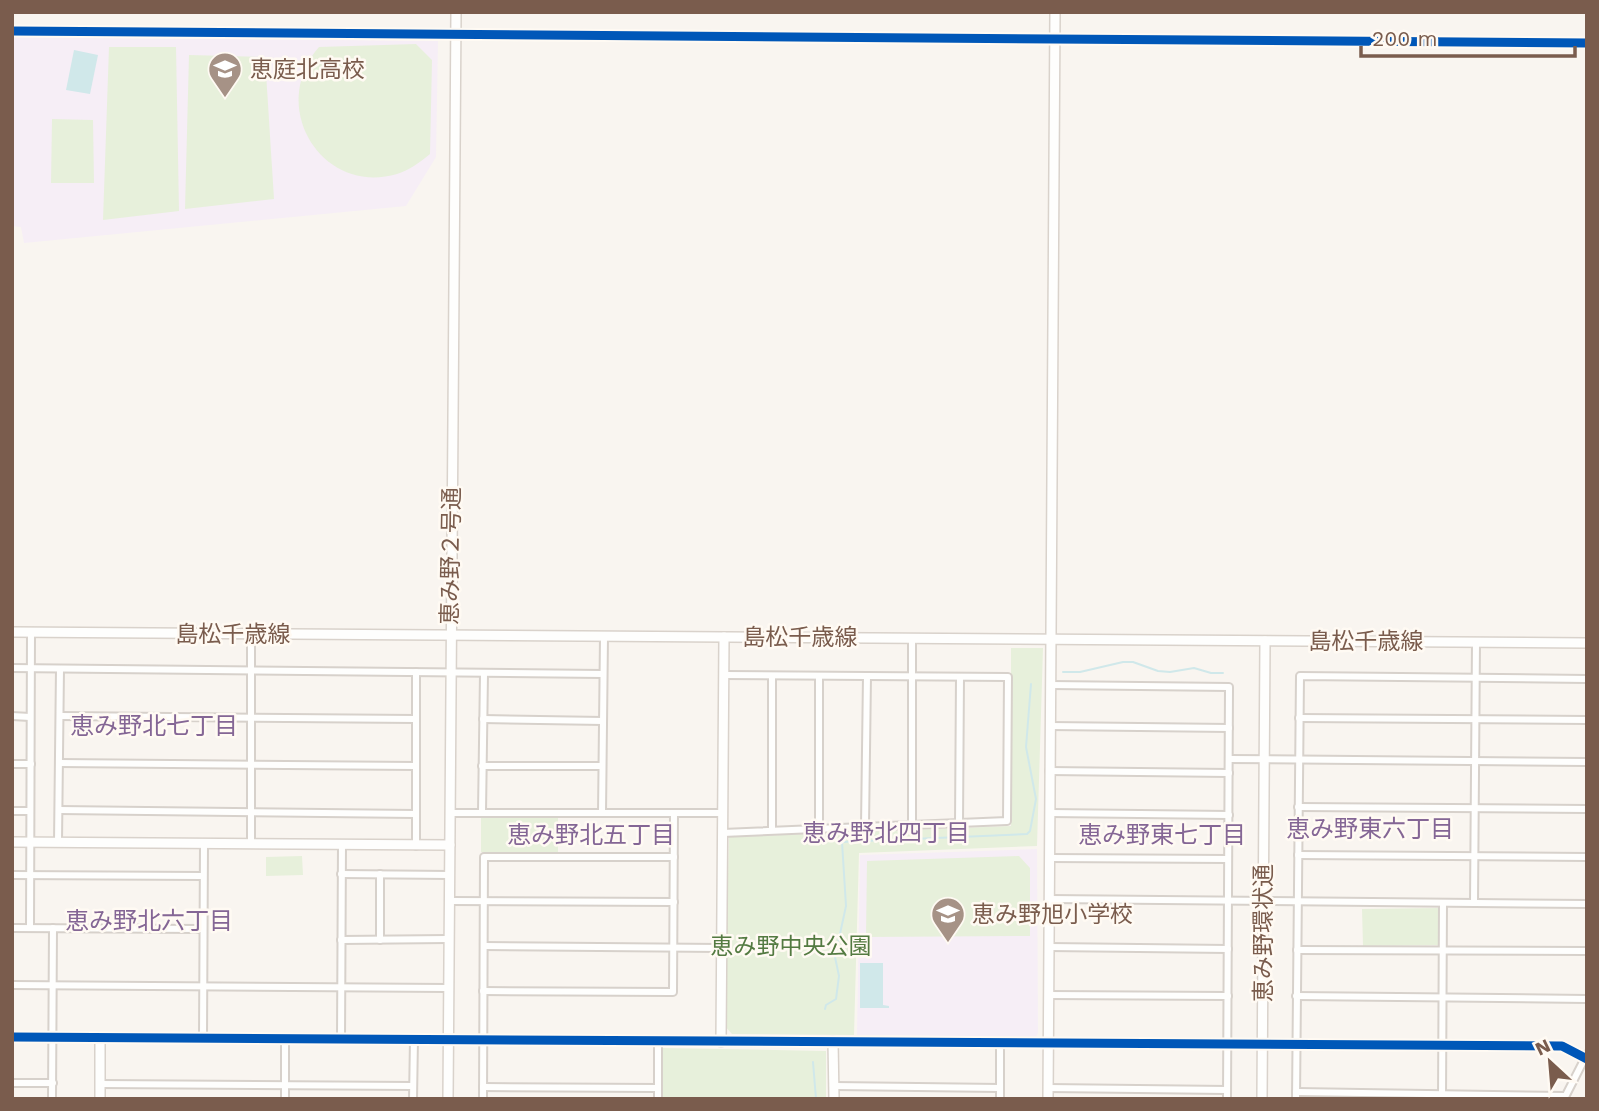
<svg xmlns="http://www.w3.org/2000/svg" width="1599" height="1111" viewBox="0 0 1599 1111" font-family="'Work Sans','Noto Sans JP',sans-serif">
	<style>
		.education { fill: #f6eef6 }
		.green { fill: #e7f0db }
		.water { fill: #d0e8ea }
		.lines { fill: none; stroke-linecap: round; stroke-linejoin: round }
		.stream { stroke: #d0e8ea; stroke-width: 2 }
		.street-casing { stroke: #d7d1cb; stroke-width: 10 }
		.secondary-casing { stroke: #d9d2cb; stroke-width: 12 }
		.street { stroke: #fefefd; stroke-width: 6 }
		.secondary { stroke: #fefefd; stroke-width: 9 }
		.cycleway-casing { stroke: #fffaf3; stroke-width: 13 }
		.cycleway { stroke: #0057b8; stroke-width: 9 }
		.labels { text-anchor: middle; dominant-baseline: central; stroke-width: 5; stroke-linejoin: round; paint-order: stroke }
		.poi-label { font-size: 23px; fill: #7a5c4d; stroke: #fffaf3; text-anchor: start }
		.street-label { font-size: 23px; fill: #7a5c4d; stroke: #fffaf3 }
		.park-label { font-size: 23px; fill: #537a41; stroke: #fffaf3 }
		.neighbourhood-label { font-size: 24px; fill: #846695; stroke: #fffaf3 }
	</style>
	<rect width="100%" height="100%" fill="#f9f5f0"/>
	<g class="education">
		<polygon points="12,37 438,41 436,157 406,206 24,243 21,227 12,226"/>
		<polygon points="1037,849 1038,1033 1036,1037 857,1035 860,855"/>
	</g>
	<g class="green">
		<path d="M416,44L432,60L430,154C420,162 410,170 397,174C322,196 267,107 319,47Z"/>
		<polygon points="109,47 176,47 179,211 103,220"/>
		<polygon points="189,55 265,57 274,199 185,209"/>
		<polygon points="52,119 93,120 94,183 51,183"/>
		<polygon points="1011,648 1043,648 1037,846 859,853 854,1035 732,1034 724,1025 729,837 1011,826"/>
		<polygon points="481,816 558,817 558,853 481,852"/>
		<polygon points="302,856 303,875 266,876 266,857"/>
		<polygon points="1019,856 1030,868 1030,936 866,937 867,861"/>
		<polygon points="1438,908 1439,945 1363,946 1362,909"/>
		<polygon points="662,1048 826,1051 826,1099 662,1099"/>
	</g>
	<g class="water">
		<polygon points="74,50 98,55 90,94 66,90"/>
		<polygon points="860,963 883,963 883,1005 889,1006 889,1008 860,1008"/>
	</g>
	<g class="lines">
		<g class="stream">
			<polyline points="1063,672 1080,672 1123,662 1133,662 1158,671 1170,672 1194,668 1211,673 1223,673"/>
			<polyline points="825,1009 826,1005 836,999 839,976 835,957 846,906 842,842 1027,834 1030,831 1036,799 1026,747 1031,684"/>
			<polyline points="813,1062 816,1099"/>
		</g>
		<g class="street-casing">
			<g id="street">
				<polyline points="12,31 1587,43"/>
				<polyline points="912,638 912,825"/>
				<polyline points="12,668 603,674"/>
				<polyline points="1051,685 1229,687 1227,1099"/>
				<polyline points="12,716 30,717"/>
				<polyline points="60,716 416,719"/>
				<polyline points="1299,718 1587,720"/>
				<polyline points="483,719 603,721"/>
				<polyline points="1050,726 1229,728"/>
				<polyline points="1229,759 1587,762"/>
				<polyline points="59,763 416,766"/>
				<polyline points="12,764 31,764"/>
				<polyline points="482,766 602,766"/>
				<polyline points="1049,771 1229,773"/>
				<polyline points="1298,807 1587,809"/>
				<polyline points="59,810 416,814"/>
				<polyline points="12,811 30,811"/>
				<polyline points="482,812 484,674"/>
				<polyline points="450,813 723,813"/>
				<polyline points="602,813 604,637"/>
				<polyline points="1050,813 1229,815"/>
				<polyline points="959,824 960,677"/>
				<polyline points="865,826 867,676"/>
				<polyline points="819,828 819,676"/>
				<polyline points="772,830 772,676"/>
				<polyline points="723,833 1007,821 1008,677 724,675"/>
				<polyline points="58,842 60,669"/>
				<polyline points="251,844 251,634"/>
				<polyline points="416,846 416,672"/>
				<polyline points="1298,855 1587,857"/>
				<polyline points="1050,858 1228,859"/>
				<polyline points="341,874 450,875"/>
				<polyline points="12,875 203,876"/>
				<polyline points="1049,899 1587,904"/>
				<polyline points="450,901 674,902"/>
				<polyline points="1474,903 1476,642"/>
				<polyline points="12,928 203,929"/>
				<polyline points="30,928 31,632"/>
				<polyline points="341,940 448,939"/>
				<polyline points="380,940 380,874"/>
				<polyline points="484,946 721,948"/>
				<polyline points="1049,947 1228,949"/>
				<polyline points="1297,950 1587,951"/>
				<polyline points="12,985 448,988"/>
				<polyline points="483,991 673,992 674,813"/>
				<polyline points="1048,995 1228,996"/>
				<polyline points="1296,996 1587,999"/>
				<polyline points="203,1038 204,844"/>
				<polyline points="341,1039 342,844"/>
				<polyline points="658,1041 658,1099"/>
				<polyline points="12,1083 53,1083"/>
				<polyline points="100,1084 413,1086"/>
				<polyline points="834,1086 1000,1088"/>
				<polyline points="483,1087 658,1088"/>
				<polyline points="1048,1088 1227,1090"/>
				<polyline points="1296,1092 1565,1096"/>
				<polyline points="52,1099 53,928"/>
				<polyline points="285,1099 285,1038"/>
				<polyline points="413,1099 414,1039"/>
				<polyline points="483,1099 484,857 674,857"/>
				<polyline points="1000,1099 1000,1042"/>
				<polyline points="1296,1099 1300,676 1587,679"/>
				<polyline points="1442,1099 1443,903"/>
				<polyline points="1564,1099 1587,1054"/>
			</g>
		</g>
		<g class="secondary-casing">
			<g id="secondary">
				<polyline points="12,632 1587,643"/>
				<polyline points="12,842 450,845"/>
				<polyline points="12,1037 1562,1046 1587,1059"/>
				<polyline points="833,1041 834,1099"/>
				<polyline points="721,1042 724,637"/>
				<polyline points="100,1099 100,1037"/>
				<polyline points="448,1099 456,12"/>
				<polyline points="1048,1099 1055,12"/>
				<polyline points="1262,1099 1265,641"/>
			</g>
		</g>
		<use href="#street" class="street"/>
		<use href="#secondary" class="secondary"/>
		<g class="cycleway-casing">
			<g id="cycleway">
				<polyline points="12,31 1587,43"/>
				<polyline points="12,1037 1562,1046 1587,1059"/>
			</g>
		</g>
		<use href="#cycleway" class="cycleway"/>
	</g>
	<defs>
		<g id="school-pin" transform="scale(1.75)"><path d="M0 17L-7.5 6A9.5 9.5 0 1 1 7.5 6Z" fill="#a69286" stroke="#fffaf3"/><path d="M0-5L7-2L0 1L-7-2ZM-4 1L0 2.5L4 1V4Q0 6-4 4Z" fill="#fff"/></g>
	</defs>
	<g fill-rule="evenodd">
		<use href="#school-pin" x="225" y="69"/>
		<use href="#school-pin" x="948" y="914"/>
	</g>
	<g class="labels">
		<g class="poi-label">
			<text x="250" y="69">恵庭北高校</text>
			<text x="972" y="914">恵み野旭小学校</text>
		</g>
		<g class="street-label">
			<text transform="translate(451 556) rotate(-89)">恵み野２号通</text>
			<text x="233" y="634">島松千歳線</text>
			<text x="800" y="637">島松千歳線</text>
			<text x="1366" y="641">島松千歳線</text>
			<text transform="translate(1263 933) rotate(-90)">恵み野環状通</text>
		</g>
		<g class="park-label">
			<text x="791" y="946">恵み野中央公園</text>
		</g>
		<g class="neighbourhood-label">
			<text x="154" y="726">恵み野北七丁目</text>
			<text x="1370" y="829">恵み野東六丁目</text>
			<text x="886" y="833">恵み野北四丁目</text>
			<text x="591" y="835">恵み野北五丁目</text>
			<text x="1162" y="835">恵み野東七丁目</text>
			<text x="149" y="921">恵み野北六丁目</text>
		</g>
	</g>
	<rect width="1599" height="1111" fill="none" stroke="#7a5c4d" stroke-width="28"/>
	<g transform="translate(1550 1062) rotate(334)" stroke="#fffaf3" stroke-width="5" paint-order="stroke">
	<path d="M0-5L12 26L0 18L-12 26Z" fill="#7a5c4d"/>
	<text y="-10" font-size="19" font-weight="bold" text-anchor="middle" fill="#7a5c4d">N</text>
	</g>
	<path d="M1361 46v10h214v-10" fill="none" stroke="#7a5c4d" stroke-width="3.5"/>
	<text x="1372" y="46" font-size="21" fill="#7a5c4d" stroke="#fffaf3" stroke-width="5" paint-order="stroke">200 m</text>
</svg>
